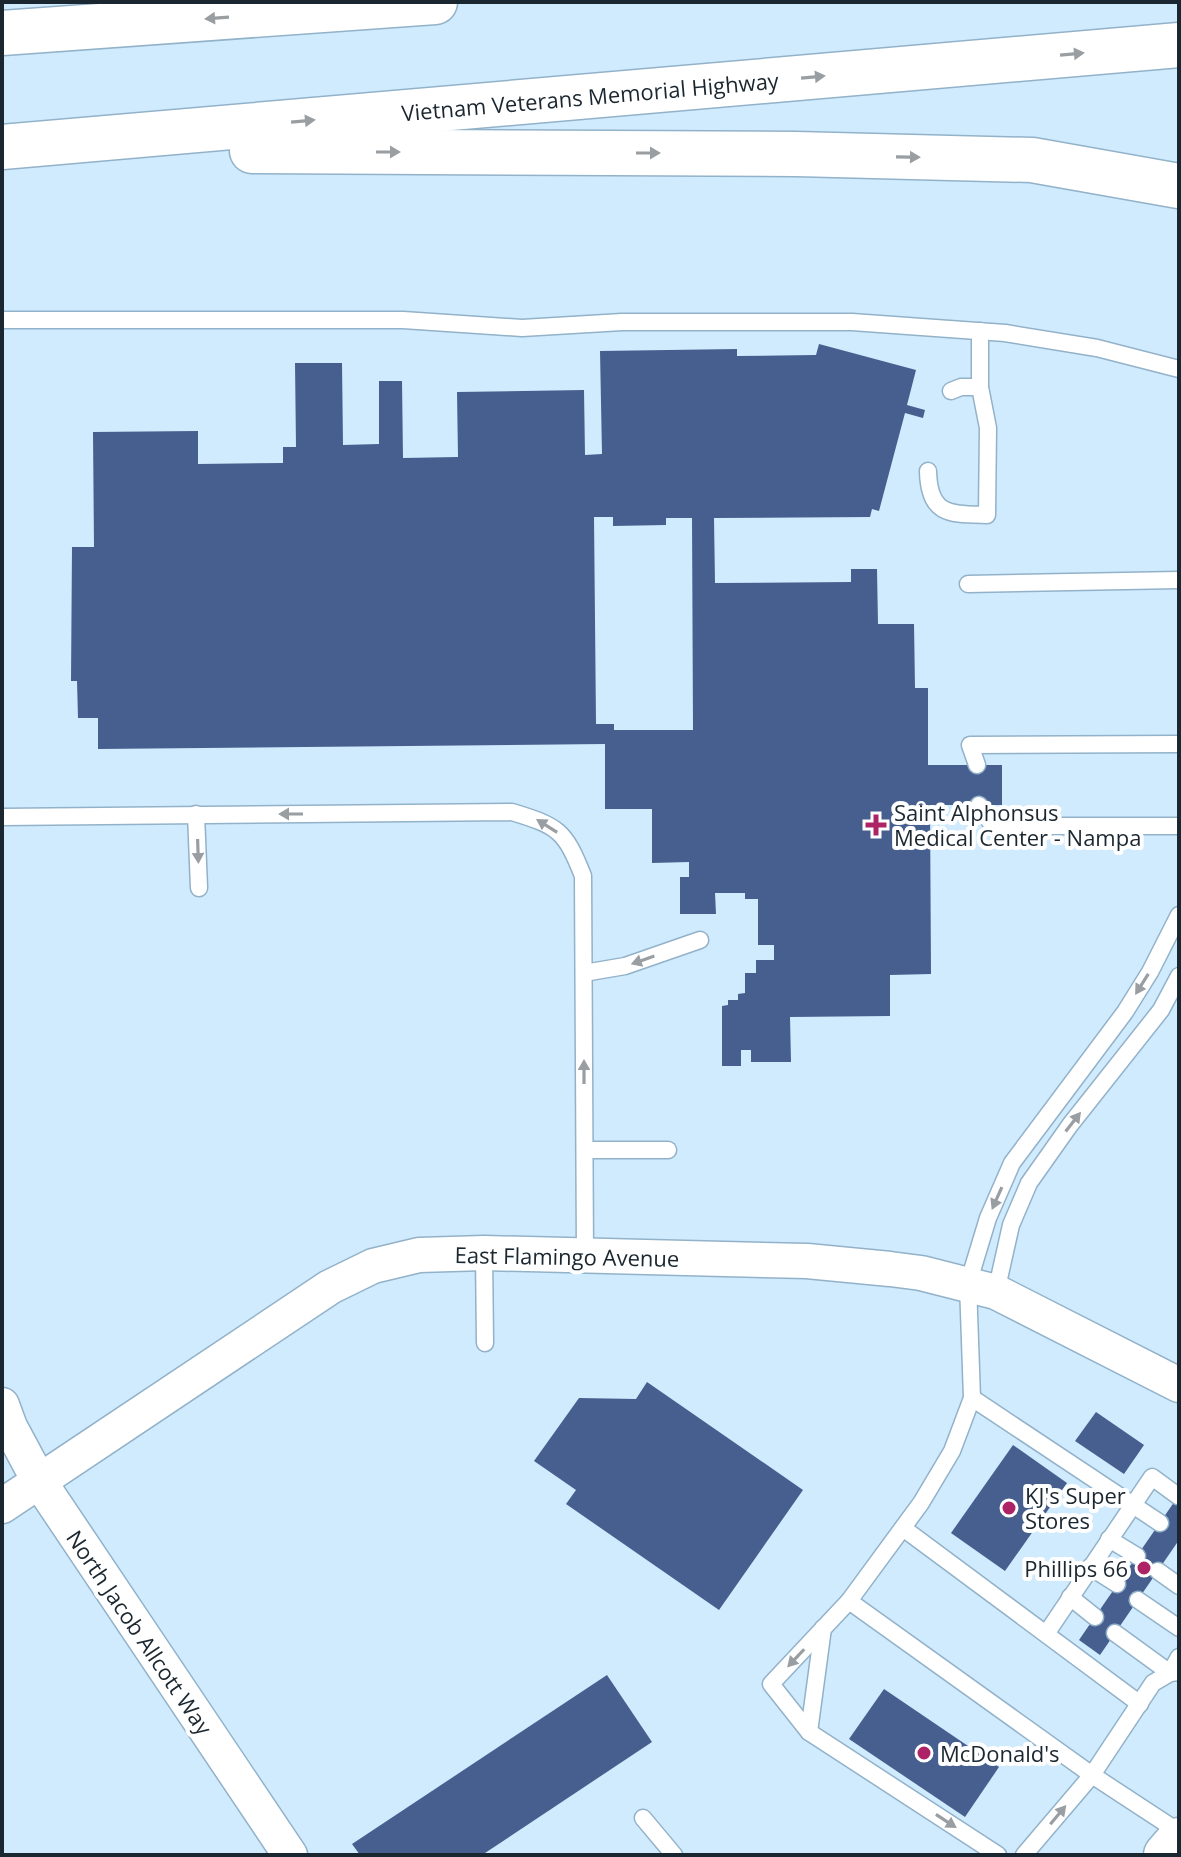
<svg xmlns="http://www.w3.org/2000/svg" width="1181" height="1857" viewBox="0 0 1181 1857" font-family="'Open Sans',sans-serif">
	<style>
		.building { fill: #475f8e; fill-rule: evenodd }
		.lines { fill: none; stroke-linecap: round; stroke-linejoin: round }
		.lane-casing { stroke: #92b2c9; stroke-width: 19 }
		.street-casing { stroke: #92b2c9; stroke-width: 37 }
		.primary-casing { stroke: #92b2c9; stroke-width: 47 }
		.highway-casing { stroke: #92b2c9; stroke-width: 47 }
		.lane { stroke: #fff; stroke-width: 16 }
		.street { stroke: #fff; stroke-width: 34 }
		.primary { stroke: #fff; stroke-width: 44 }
		.highway { stroke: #fff; stroke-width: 44 }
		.oneway { fill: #989ea2 }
		.poi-dot { fill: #ac2366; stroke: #fff; stroke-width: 3 }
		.labels { text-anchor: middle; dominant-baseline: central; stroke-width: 8; stroke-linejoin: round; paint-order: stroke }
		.street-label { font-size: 22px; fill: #1b2730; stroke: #fff }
		.poi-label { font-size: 22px; fill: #1b2730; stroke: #fff; text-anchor: start }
	</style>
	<rect width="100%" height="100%" fill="#d0eafe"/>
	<g class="building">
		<path d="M819,344L916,370L907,405L925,410L923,418L905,413L879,511L872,509L870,517L714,518L715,583L851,582V569H877L878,624H914L915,688H928V765H1002V805H930L931,974L890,975V1016L790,1017L791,1062H751V1050H741V1066H722V1006L728,1005V1000H738V994L745,993V973H756V960H774V945H758V899H745V893H715L716,914H680V877H689V862L652,863V809H605V744L98,749V718H78L77,681H71L72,547H94L93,432L198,431V464L283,463V447H296L295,363H342L343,445L379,444V381H402L403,458L458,457L457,392L584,390L585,455L602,454L600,351L737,349V356L816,355ZM594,517H613V526L666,525V518H692L693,730H614V724H596Z"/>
		<polygon points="647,1382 803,1490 719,1610 566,1504 576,1490 534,1461 579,1398 636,1399"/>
		<polygon points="1096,1412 1144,1445 1124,1474 1075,1441"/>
		<polygon points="1013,1445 1067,1483 1005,1571 951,1533"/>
		<polygon points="1179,1495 1179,1540 1100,1655 1079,1640"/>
		<polygon points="607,1675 652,1742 482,1855 360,1855 352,1844"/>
		<polygon points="884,1689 999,1767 965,1817 849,1739"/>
	</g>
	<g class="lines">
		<g class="lane-casing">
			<g id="lane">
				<polyline points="2,320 403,320 522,328 622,322 852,322 1005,333 1097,348 1179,369"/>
				<polyline points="951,391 961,387 980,387"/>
				<path d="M928,471C929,516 950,514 987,515L988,428L980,387V331"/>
				<polyline points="968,584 1179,580"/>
				<polyline points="977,765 970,745 1179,744"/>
				<polyline points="979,805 993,826 1179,826"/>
				<polyline points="196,814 199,888"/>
				<path d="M2,817L512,812C558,826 565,830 583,876L585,1256"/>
				<polyline points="1179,915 1150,972 1125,1012 1012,1163 988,1218 968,1284 972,1398 952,1451 921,1503 849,1601 1092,1775 1179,1832"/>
				<polyline points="584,973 625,966 700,940"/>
				<polyline points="585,1150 668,1150"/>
				<polyline points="484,1253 485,1343"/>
				<polyline points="996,1292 1011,1225 1029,1183 1070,1125 1161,1010 1179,976"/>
				<polyline points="972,1398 1160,1523"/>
				<polyline points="903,1528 1140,1704"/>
				<polyline points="1109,1539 1137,1556"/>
				<polyline points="1090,1567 1117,1584"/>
				<polyline points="1158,1571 1179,1586"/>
				<polyline points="1070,1597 1095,1617"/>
				<polyline points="1138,1600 1179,1628"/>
				<polyline points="849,1601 771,1684 809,1732 998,1855"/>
				<polyline points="1115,1633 1170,1673 1179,1657"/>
				<polyline points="1046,1634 1152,1477 1178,1496"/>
				<polyline points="809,1732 823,1628"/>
				<polyline points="643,1818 674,1855"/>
				<polyline points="1024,1855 1092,1775 1153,1683 1170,1673 1179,1672"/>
			</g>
		</g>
		<g class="street-casing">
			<g id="street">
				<polyline points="2,1405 10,1427 39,1481 290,1855"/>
				<polyline points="2,1506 330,1287 373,1266 419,1255 484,1253 807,1261 890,1269 921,1273 996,1292 1179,1385"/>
			</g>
		</g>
		<g class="primary-casing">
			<polyline id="primary" points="1166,1855 1179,1840"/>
		</g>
		<g class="highway-casing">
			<g id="highway">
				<polyline points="2,33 435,2"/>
				<polyline points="2,147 1179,45"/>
				<polyline points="252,151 796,154 1032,160 1179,186"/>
			</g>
		</g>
		<use href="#lane" class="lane"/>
		<use href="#street" class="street"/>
		<use href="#primary" class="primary"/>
		<use href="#highway" class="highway"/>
	</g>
	<defs><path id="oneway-solid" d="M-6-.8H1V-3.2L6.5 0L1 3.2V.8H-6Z" transform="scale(2)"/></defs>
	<g class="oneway">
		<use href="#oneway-solid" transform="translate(217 18) rotate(176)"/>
		<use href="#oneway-solid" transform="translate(1072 54) rotate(-5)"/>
		<use href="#oneway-solid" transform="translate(813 77) rotate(-5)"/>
		<use href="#oneway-solid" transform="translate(303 121) rotate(-5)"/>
		<use href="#oneway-solid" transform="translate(388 152)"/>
		<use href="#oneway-solid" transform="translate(648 153)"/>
		<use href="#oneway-solid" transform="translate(908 157) rotate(1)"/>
		<use href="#oneway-solid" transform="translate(291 814) rotate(180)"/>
		<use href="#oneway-solid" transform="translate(547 826) rotate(-148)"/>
		<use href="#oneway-solid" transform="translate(198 851) rotate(88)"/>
		<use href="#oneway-solid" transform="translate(643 960) rotate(161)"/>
		<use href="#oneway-solid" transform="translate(1142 984) rotate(122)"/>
		<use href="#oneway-solid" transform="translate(584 1072) rotate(-90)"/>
		<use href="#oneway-solid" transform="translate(1073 1122) rotate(-52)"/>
		<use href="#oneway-solid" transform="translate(997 1198) rotate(114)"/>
		<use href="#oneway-solid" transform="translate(796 1658) rotate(133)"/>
		<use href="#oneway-solid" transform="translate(1058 1815) rotate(-50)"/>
		<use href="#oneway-solid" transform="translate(946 1821) rotate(33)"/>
	</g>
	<g class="poi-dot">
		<path d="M872 813h8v8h8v8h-8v8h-8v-8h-8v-8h8z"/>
		<circle cx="1009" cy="1508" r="8"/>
		<circle cx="1144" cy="1568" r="8"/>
		<circle cx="924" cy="1753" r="8"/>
	</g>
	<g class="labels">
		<g class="street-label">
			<text transform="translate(590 96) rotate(-5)">Vietnam Veterans Memorial Highway</text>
			<text transform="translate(567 1256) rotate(1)">East Flamingo Avenue</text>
			<text transform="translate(140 1632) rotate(56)">North Jacob Allcott Way</text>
		</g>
		<g class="poi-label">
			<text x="894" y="812">Saint Alphonsus<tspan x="894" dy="25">Medical Center - Nampa</tspan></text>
			<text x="1025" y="1495">KJ's Super<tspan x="1025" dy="25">Stores</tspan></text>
			<text x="1128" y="1568" text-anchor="end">Phillips 66</text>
			<text x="940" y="1753">McDonald's</text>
		</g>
	</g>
	<rect width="1181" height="1857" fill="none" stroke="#1b2730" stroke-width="8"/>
</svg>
